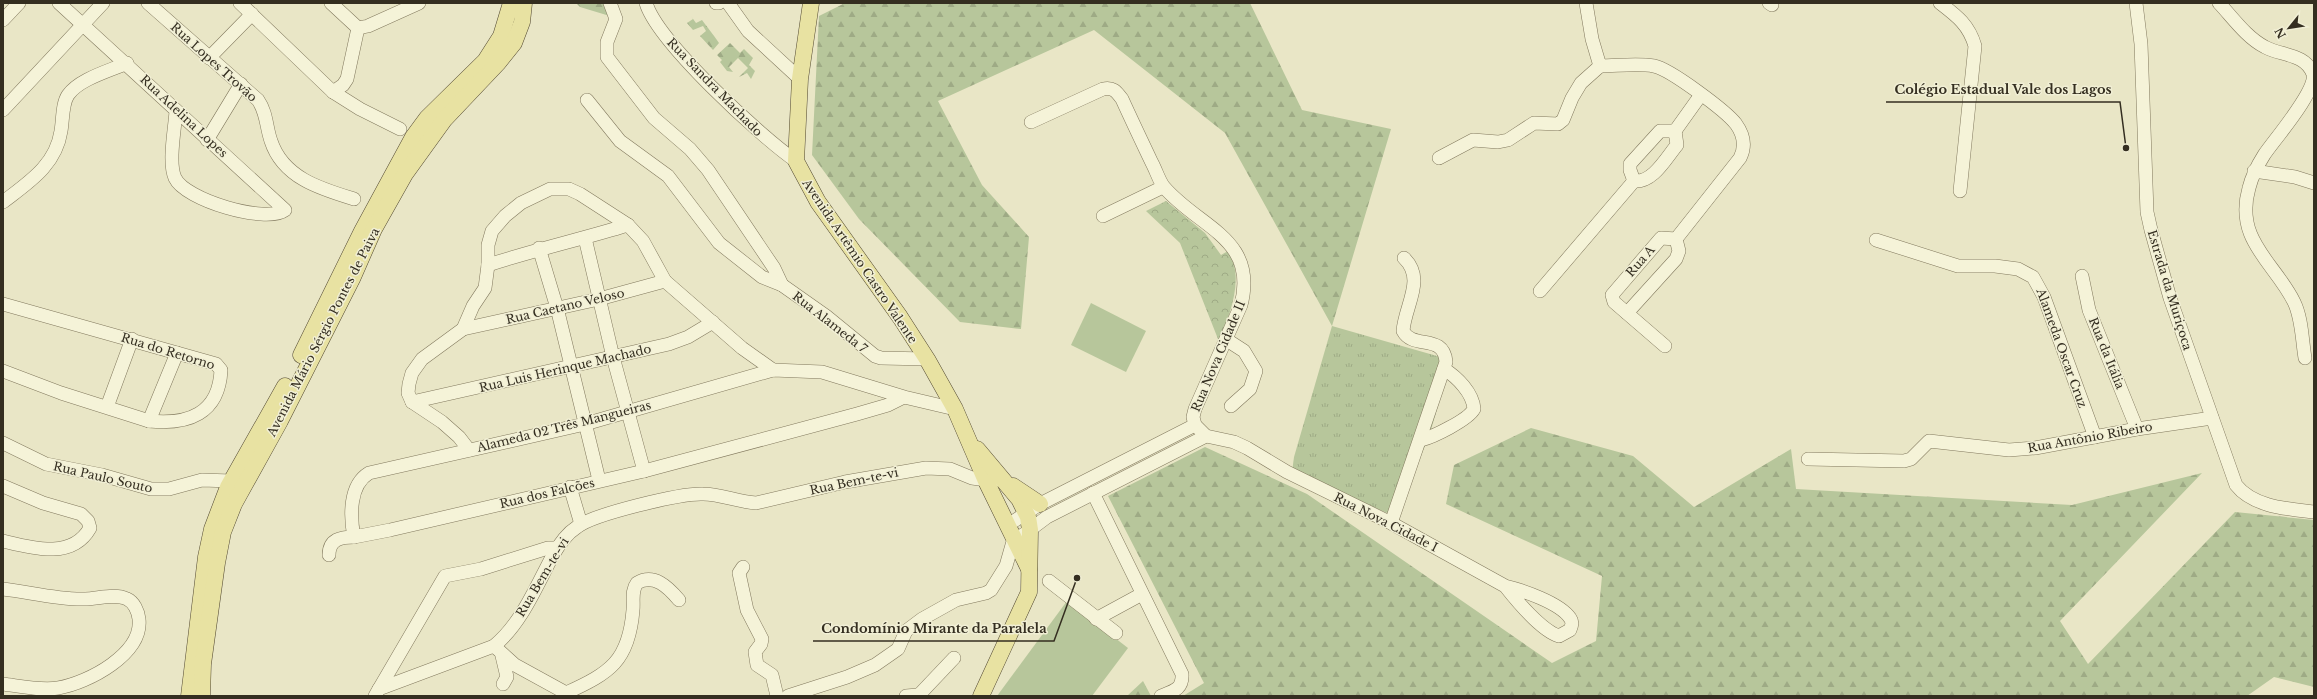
<svg xmlns="http://www.w3.org/2000/svg" width="2317" height="699" viewBox="0 0 2317 699" font-family="'Libre Baskerville',serif">
	<style>
		.grass { fill: url(#grass-tufts) }
		.forest { fill: url(#forest-firs) }
		.park { fill: url(#park-crowns) }
		.garden { fill: #b7c69b }
		.lines { fill: none; stroke-linecap: round; stroke-linejoin: round }
		.minor-casing { stroke: #82795e; stroke-width: 14 }
		.major-casing { stroke: #514731; stroke-width: 17 }
		.minor { stroke: #f5f3d8; stroke-width: 13 }
		.major { stroke: #e8e2a2; stroke-width: 16 }
		.labels { text-anchor: middle; dominant-baseline: central; stroke-width: 3; stroke-linejoin: round; paint-order: stroke }
		.street-label { font-size: 12px; fill: #342e20; stroke: #f1efd5 }
		.leader { fill: none; stroke: #342e20; stroke-width: 1.5 }
		.callout-dot { fill: #342e20; stroke: #f1efd5; stroke-width: 1.5 }
		.callout-label { font-size: 13px; text-anchor: middle; font-weight: bold; fill: #342e20; stroke: #f1efd5; stroke-width: 3; stroke-linejoin: round; paint-order: stroke }
	</style>
	<defs>
		<pattern id="grass-tufts" width="24" height="20" patternUnits="userSpaceOnUse"><rect width="24" height="20" fill="#b7c69b"/><path d="M3 7l-1-3M5 7V3M7 7l1-3M15 17l-1-3M17 17v-4M19 17l1-3" fill="none" stroke="#9eaa85"/></pattern>
		<pattern id="forest-firs" width="22" height="20" patternUnits="userSpaceOnUse"><rect width="22" height="20" fill="#b7c69b"/><path d="M5 1l3.5 6h-7zM16 11l3.5 6h-7z" fill="#9eaa85"/></pattern>
		<pattern id="park-crowns" width="20" height="18" patternUnits="userSpaceOnUse"><rect width="20" height="18" fill="#b7c69b"/><path d="M2 6a3 3 0 1 1 6 0M12 15a3 3 0 1 1 6 0" fill="none" stroke="#9eaa85"/></pattern>
	</defs>
	<rect width="100%" height="100%" fill="#e9e6c6"/>
	<polygon class="grass" points="1332,326 1451,360 1429,437 1394,516 1292,472 1294,457"/>
	<g class="forest">
		<polygon points="576,3 608,3 613,17 580,7"/>
		<polygon points="845,3 1250,3 1302,110 1391,129 1332,326 1225,133 1094,30 938,101 982,185 1029,237 1021,329 960,322 859,219 812,155 819,16"/>
		<path d="M691,16L696,23L702,20C708,28 713,34 719,43L713,50L700,36L706,31L703,26L693,30L687,23L693,19Z"/>
		<polygon points="730,43 740,53 744,49 753,58 749,65 755,71 751,79 747,73 739,77 748,68 738,58 729,67 733,72 727,71 720,62 722,60 717,55"/>
		<polygon points="1531,428 1633,456 1694,507 1791,449 1796,489 2072,505 2202,473 2060,621 2088,664 2235,512 2314,520 2314,687 2274,677 2247,696 1183,696 1204,683 1108,496 1205,447 1307,494 1552,663 1596,641 1602,576 1446,504 1454,465"/>
		<polygon points="1143,681 1151,696 1127,696"/>
	</g>
	<path class="park" d="M1166,201L1205,233L1221,255L1228,251C1246,279 1228,315 1220,344L1180,243L1146,211Z"/>
	<g class="garden">
		<polygon points="1091,303 1146,331 1126,372 1071,345"/>
		<polygon points="1067,601 1128,648 1092,696 997,696"/>
	</g>
	<g class="lines">
		<g class="minor-casing">
			<g id="minor">
				<path d="M59,3L285,210C266,224 185,200 175,178C168,163 175,128 176,111"/>
				<path d="M148,3L258,100C267,113 266,127 271,141C283,178 321,189 354,199"/>
				<polyline points="240,3 333,92 360,109 400,129"/>
				<polyline points="331,3 358,28"/>
				<polyline points="610,3 616,19 607,42 607,57 654,118 690,149 708,170 774,268 782,285"/>
				<path d="M646,3C657,41 761,137 796,161"/>
				<polyline points="716,3 719,3"/>
				<polyline points="728,3 748,31 800,79"/>
				<path d="M1586,3L1592,39L1600,66C1617,66 1637,63 1654,66C1670,69 1726,111 1736,124C1744,135 1746,146 1740,158L1676,239"/>
				<polyline points="1769,3 1772,5"/>
				<path d="M1940,3C1957,16 1969,25 1975,46L1960,191"/>
				<path d="M2136,3L2141,44L2147,212L2151,230L2170,298L2236,485C2253,507 2288,509 2314,512"/>
				<path d="M2219,3C2233,18 2247,38 2265,47C2281,56 2305,53 2313,74C2317,91 2274,140 2264,155C2257,166 2252,176 2249,188C2234,240 2275,263 2294,302C2302,318 2302,340 2305,358"/>
				<polyline points="3,20 19,3"/>
				<polyline points="358,28 368,26 419,3"/>
				<polyline points="209,58 252,14"/>
				<polyline points="333,92 343,85 347,79 358,28"/>
				<polyline points="587,100 620,141 668,176 719,243 762,277 782,285 826,316 875,356 881,358 927,359"/>
				<polyline points="3,110 103,3"/>
				<path d="M1031,122L1103,89C1113,87 1116,91 1122,99C1132,121 1142,142 1152,163C1156,170 1159,181 1164,187C1199,228 1258,238 1241,305L1195,409L1193,417L1195,425L1206,436L1234,442L1247,448L1287,472L1391,523L1505,586C1522,590 1560,603 1570,618C1573,622 1572,625 1570,630L1559,636C1542,631 1516,600 1505,586"/>
				<polyline points="1675,131 1700,96"/>
				<polyline points="207,140 241,84"/>
				<polyline points="1439,158 1473,140 1498,142 1508,140 1534,123 1558,124 1563,120 1572,98 1581,83 1600,66"/>
				<polyline points="2254,171 2295,177 2314,183"/>
				<polyline points="1634,181 1630,170 1630,164 1660,131 1675,131"/>
				<path d="M1634,181C1653,183 1666,158 1677,145L1675,131"/>
				<path d="M3,202C29,182 56,165 61,131C63,120 62,104 68,95C79,79 109,71 127,63"/>
				<polyline points="1103,216 1163,187"/>
				<polyline points="585,238 613,357 644,471"/>
				<polyline points="1876,240 1958,266 1995,266 2018,269 2033,277 2044,297 2095,437"/>
				<polyline points="539,248 557,308 599,480"/>
				<path d="M488,265C534,250 582,239 628,225"/>
				<polyline points="2082,276 2089,310 2137,429"/>
				<polyline points="1540,291 1634,181"/>
				<path d="M3,304L216,364L221,370C219,414 188,425 149,421L61,393L3,371"/>
				<polyline points="1627,313 1676,259 1679,251 1676,239"/>
				<polyline points="463,329 599,299 665,281"/>
				<polyline points="1227,340 1244,351 1256,371 1250,389 1231,406"/>
				<polyline points="1665,346 1614,302 1612,295 1661,238 1676,239"/>
				<path d="M904,397L888,405L857,414L644,471L390,530L354,537C350,516 349,485 369,473L585,424L773,370L822,372L904,397L955,409"/>
				<polyline points="412,402 669,344 688,337 713,322"/>
				<polyline points="107,407 132,339"/>
				<polyline points="149,421 177,353"/>
				<path d="M1421,440C1433,437 1468,420 1474,409C1473,393 1457,377 1444,369"/>
				<polyline points="3,443 46,464 102,475 151,489 169,489 202,480 231,481"/>
				<polyline points="469,450 459,437 442,422 412,402 408,393 409,384 412,373 422,359 463,329 473,306 485,288 488,265 488,245 492,231 505,216 521,203 550,189 569,189 580,194 628,225 643,241 665,281 742,348 773,370"/>
				<polyline points="1808,459 1904,461 1911,459 1929,441 2009,450 2035,448 2137,429 2212,418"/>
				<path d="M3,486L43,503L81,514L88,521L90,528C72,560 32,548 3,541"/>
				<polyline points="570,487 581,524"/>
				<path d="M1093,493L1182,674C1183,689 1174,691 1161,696"/>
				<path d="M1391,523L1446,362C1444,333 1413,350 1403,331C1405,305 1426,279 1404,258"/>
				<polyline points="1008,525 1040,504 1195,425"/>
				<path d="M329,555C329,539 341,537 354,537"/>
				<polyline points="743,567 739,573 747,610 762,639 761,644 755,652 757,665 772,675 777,696"/>
				<polyline points="1049,581 1116,633"/>
				<path d="M3,589C30,592 57,600 85,599C97,599 115,593 127,599C134,602 138,611 139,619C143,654 88,683 58,688C41,691 19,686 3,684"/>
				<polyline points="1096,619 1142,594"/>
				<path d="M494,646L515,665L566,693C610,673 629,661 633,610C634,600 631,591 637,583C654,573 668,587 679,600"/>
				<polyline points="502,656 507,677 503,684"/>
				<polyline points="379,689 445,576 481,569 548,548 557,548"/>
				<path d="M375,696L379,689L494,646C521,624 536,587 552,557C558,546 566,534 577,527C594,514 681,493 703,494C721,494 738,502 756,503L845,482L926,468L950,469L972,478L994,481"/>
				<polyline points="788,696 847,677 875,665 898,649 906,631 922,619 956,600 986,593 991,590 1006,566 1014,538 1023,535 1047,517 1206,436"/>
				<polyline points="906,696 918,695"/>
				<polyline points="918,696 954,658"/>
			</g>
		</g>
		<g class="major-casing">
			<g id="major">
				<polyline points="811,3 800,79 796,161 818,202 900,317 927,359 955,409 986,481 1029,569"/>
				<polyline points="301,355 362,231 413,137 427,118 485,61 501,36 511,3"/>
				<polyline points="977,449 1019,499 1028,517 1030,530 1029,592 981,696"/>
				<polyline points="1013,486 1040,504"/>
				<polyline points="189,696 206,557 212,529 228,487 285,386"/>
				<polyline points="202,696 203,664 217,563 223,532 234,504 280,421 352,279 374,229 405,174 444,120 498,63 514,43 522,22 524,3"/>
			</g>
		</g>
		<use href="#minor" class="minor"/>
		<use href="#major" class="major"/>
	</g>
	<g class="labels">
		<g class="street-label">
			<text transform="translate(214 62) rotate(42)">Rua Lopes Trovão</text>
			<text transform="translate(715 87) rotate(46)">Rua Sandra Machado</text>
			<text transform="translate(184 116) rotate(43)">Rua Adelina Lopes</text>
			<text transform="translate(860 261) rotate(56)">Avenida Artêmio Castro Valente</text>
			<text transform="translate(1640 261) rotate(-49)">Rua A</text>
			<text transform="translate(2170 290) rotate(73)">Estrada da Muriçoca</text>
			<text transform="translate(565 306) rotate(-13)">Rua Caetano Veloso</text>
			<text transform="translate(830 322) rotate(38)">Rua Alameda 7</text>
			<text transform="translate(323 332) rotate(-63)">Avenida Mário Sérgio Pontes de Paiva</text>
			<text transform="translate(2062 348) rotate(70)">Alameda Oscar Cruz</text>
			<text transform="translate(168 351) rotate(17)">Rua do Retorno</text>
			<text transform="translate(2107 353) rotate(68)">Rua da Itália</text>
			<text transform="translate(1218 356) rotate(-67)">Rua Nova Cidade II</text>
			<text transform="translate(565 368) rotate(-13)">Rua Luis Herinque Machado</text>
			<text transform="translate(564 426) rotate(-14)">Alameda 02 Três Mangueiras</text>
			<text transform="translate(2090 437) rotate(-10)">Rua Antônio Ribeiro</text>
			<text transform="translate(103 477) rotate(13)">Rua Paulo Souto</text>
			<text transform="translate(854 481) rotate(-12)">Rua Bem-te-vi</text>
			<text transform="translate(547 493) rotate(-13)">Rua dos Falcões</text>
			<text transform="translate(1386 522) rotate(27)">Rua Nova Cidade I</text>
			<text transform="translate(542 577) rotate(-59)">Rua Bem-te-vi</text>
		</g>
	</g>
	<path class="leader" d="M2126 148L2120 102H1886M1077 578L1054 641H813"/>
	<g class="callout-dot">
		<circle cx="2126" cy="148" r="4"/>
		<circle cx="1077" cy="578" r="4"/>
	</g>
	<g class="callout-label">
		<text x="2003" y="94">Colégio Estadual Vale dos Lagos</text>
		<text x="934" y="633">Condomínio Mirante da Paralela</text>
	</g>
	<rect width="2317" height="699" fill="none" stroke="#342e20" stroke-width="8"/>
	<g transform="translate(2289 28) rotate(240)" stroke="#f1efd5" stroke-width="3" paint-order="stroke">
	<path d="M0-3L7 15L0 10L-7 15Z" fill="#342e20"/>
	<text y="-6" font-size="11" font-weight="bold" text-anchor="middle" fill="#342e20">N</text>
	</g>
</svg>
